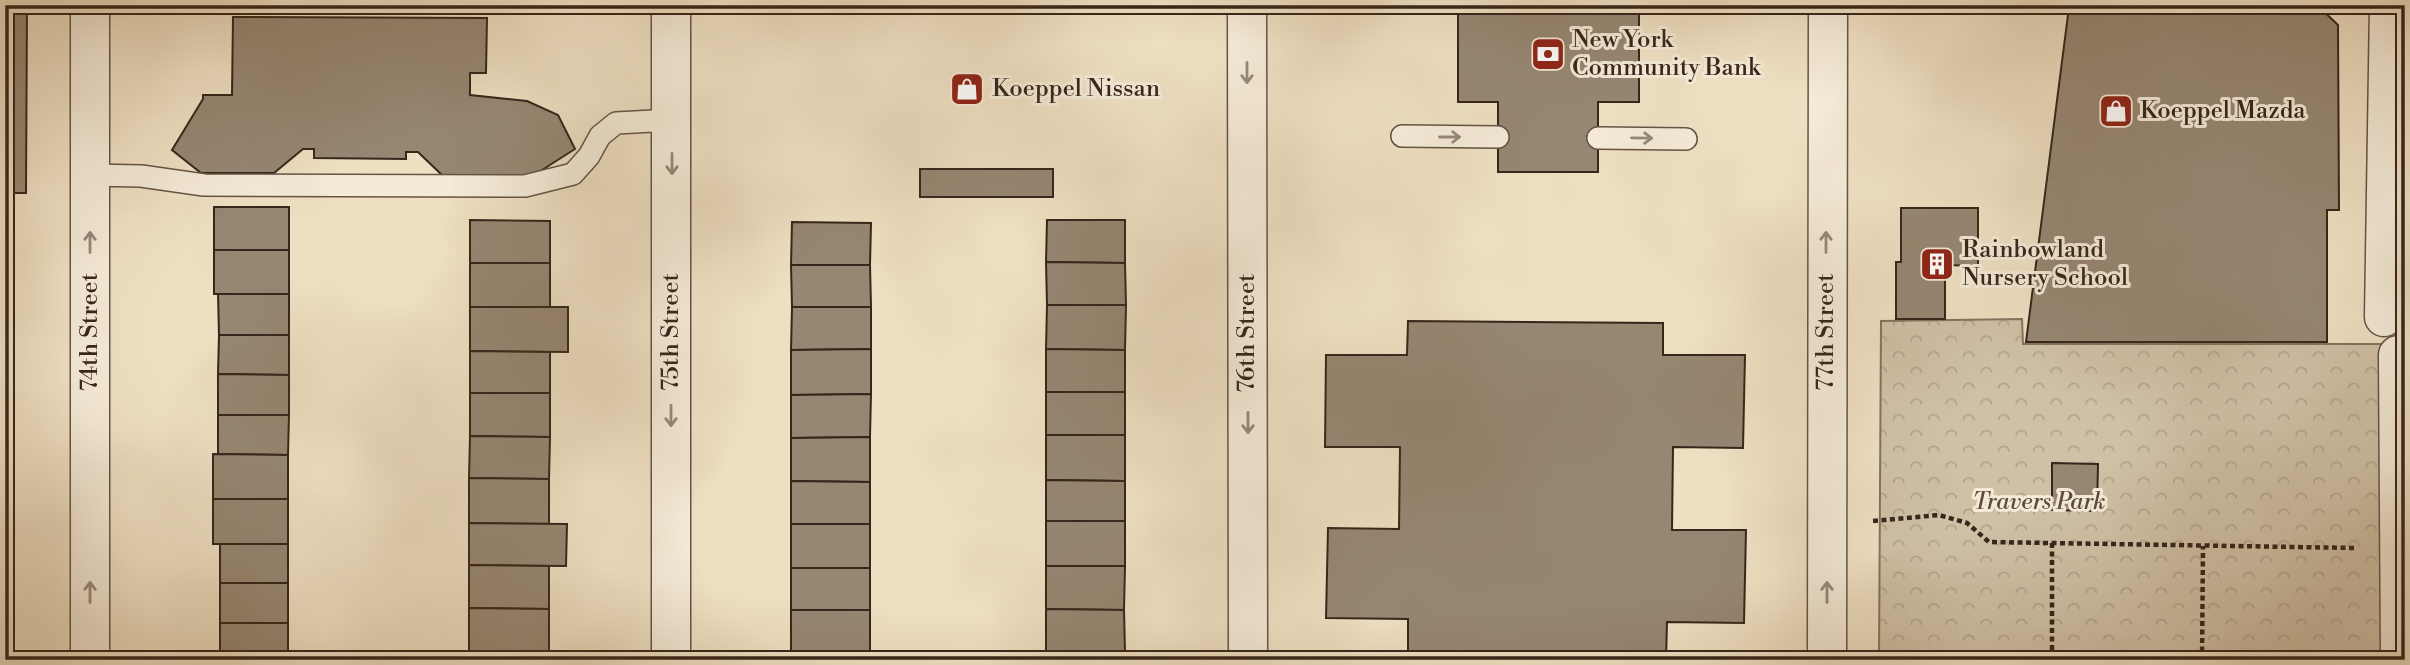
<svg xmlns="http://www.w3.org/2000/svg" width="2410" height="665" viewBox="0 0 2410 665" font-family="'Libre Bodoni',serif">
	<style>
		.park { fill: url(#park-crowns); stroke: #827360; stroke-width: 2 }
		.building { fill: #968672; stroke: #36261b; stroke-width: 2 }
		.lines { fill: none; stroke-linecap: round; stroke-linejoin: round }
		.lane-casing { stroke: #645445; stroke-width: 24 }
		.street-casing { stroke: #645445; stroke-width: 41 }
		.path { stroke: #36261b; stroke-width: 4.5; stroke-dasharray: 5 3.5; stroke-linecap: butt }
		.lane { stroke: #f4ead7; stroke-width: 21 }
		.street { stroke: #f4ead7; stroke-width: 38 }
		.oneway { stroke: #958879 }
		.labels { text-anchor: middle; dominant-baseline: central; stroke-width: 6; stroke-linejoin: round; paint-order: stroke }
		.poi-label { font-size: 24px; fill: #36261b; stroke: #f4ead7; text-anchor: start }
		.street-label { font-size: 24px; fill: #36261b; stroke: #f4ead7 }
		.park-label { font-size: 24px; font-style: italic; fill: #5c4c3e; stroke: #f4ead7 }
	</style>
	<defs>
		<pattern id="park-crowns" width="20" height="18" patternUnits="userSpaceOnUse" patternTransform="scale(1.75)"><rect width="20" height="18" fill="#cfc0a6"/><path d="M2 6a3 3 0 1 1 6 0M12 15a3 3 0 1 1 6 0" fill="none" stroke="#b2a58e"/></pattern>
	</defs>
	<rect width="100%" height="100%" fill="#eedfc2"/>
	<filter id="stains"><feTurbulence type="fractalNoise" baseFrequency=".00286" numOctaves="4"/><feColorMatrix values="0 0 0 0 .2 0 0 0 0 .09 0 0 0 0 .02 0 0 0 .5 -.17"/></filter>
	<radialGradient id="worn" r=".72"><stop offset=".6" stop-color="#630" stop-opacity="0"/><stop offset="1" stop-color="#630" stop-opacity=".3"/></radialGradient>
	<polygon class="park" points="2022,319 2023,344 2405,344 2405,660 1879,660 1881,321"/>
	<g class="building">
		<polygon points="5,5 27,5 26,193 5,193"/>
		<polygon points="1458,5 1639,5 1639,102 1598,102 1598,172 1498,172 1498,102 1458,102"/>
		<polygon points="2069,7 2319,7 2338,25 2339,210 2327,210 2327,342 2026,342"/>
		<polygon points="233,17 487,18 486,73 470,73 470,95 527,101 558,115 575,149 531,177 444,177 418,152 406,152 406,159 314,158 314,149 303,149 274,173 201,173 172,150 203,99 203,95 232,95"/>
		<rect x="920" y="169" width="133" height="28"/>
		<rect x="214" y="207" width="75" height="43"/>
		<polygon points="1901,208 1978,208 1978,266 1945,265 1945,319 1896,319 1896,262 1901,262"/>
		<polygon points="470,220 550,221 550,263 470,263"/>
		<polygon points="1047,220 1125,220 1125,263 1046,262"/>
		<polygon points="792,222 871,223 870,265 791,265"/>
		<rect x="214" y="250" width="75" height="44"/>
		<polygon points="1046,262 1125,263 1126,305 1047,305"/>
		<rect x="470" y="263" width="80" height="44"/>
		<polygon points="791,265 870,265 871,307 792,307"/>
		<polygon points="218,294 289,294 289,335 219,335"/>
		<polygon points="1047,305 1126,305 1125,350 1046,349"/>
		<polygon points="470,307 568,307 568,352 470,351"/>
		<polygon points="792,307 871,307 871,349 791,350"/>
		<polygon points="1408,321 1663,323 1663,355 1745,355 1743,448 1673,447 1672,530 1746,530 1744,623 1667,622 1666,660 1408,660 1408,619 1326,618 1328,528 1399,529 1400,447 1325,447 1326,355 1407,355"/>
		<polygon points="219,335 289,335 289,375 218,374"/>
		<polygon points="871,349 871,394 791,395 791,350"/>
		<polygon points="1046,349 1125,350 1125,392 1046,392"/>
		<polygon points="470,351 550,352 550,393 470,393"/>
		<polygon points="218,374 289,375 289,415 218,415"/>
		<rect x="1046" y="392" width="79" height="43"/>
		<polygon points="470,393 550,393 550,437 470,436"/>
		<polygon points="871,394 870,437 791,438 791,395"/>
		<polygon points="218,415 289,415 288,455 218,454"/>
		<polygon points="1046,435 1125,435 1125,481 1046,480"/>
		<polygon points="470,436 550,437 549,479 469,478"/>
		<polygon points="870,437 870,482 791,481 791,438"/>
		<polygon points="213,454 288,455 288,499 213,499"/>
		<polygon points="2052,463 2098,464 2097,511 2052,510"/>
		<polygon points="469,478 549,479 549,524 469,523"/>
		<polygon points="1046,480 1125,481 1125,521 1046,521"/>
		<polygon points="791,481 870,482 870,524 791,524"/>
		<rect x="213" y="499" width="75" height="45"/>
		<rect x="1046" y="521" width="79" height="45"/>
		<polygon points="469,523 567,524 566,566 469,565"/>
		<rect x="791" y="524" width="79" height="44"/>
		<rect x="220" y="544" width="68" height="39"/>
		<polygon points="469,565 549,566 549,609 469,608"/>
		<polygon points="1046,566 1125,566 1124,610 1046,609"/>
		<rect x="791" y="568" width="79" height="42"/>
		<rect x="220" y="583" width="68" height="40"/>
		<polygon points="469,608 549,609 549,654 469,653"/>
		<polygon points="1046,609 1124,610 1125,652 1046,652"/>
		<polygon points="791,610 870,610 870,654 791,653"/>
		<rect x="220" y="623" width="68" height="37"/>
		<rect x="1046" y="652" width="79" height="8"/>
		<polygon points="469,653 549,654 549,660 469,660"/>
		<polygon points="791,653 870,654 870,660 791,660"/>
	</g>
	<g class="lines">
		<g class="lane-casing">
			<g id="lane">
				<polyline points="1402,136 1498,137"/>
				<polyline points="1598,138 1686,139"/>
				<polyline points="90,175 141,176 204,185 525,186 573,174 589,156 600,136 616,123 672,120"/>
			</g>
		</g>
		<g class="street-casing">
			<g id="street">
				<polyline points="1247,5 1248,660"/>
				<polyline points="2384,317 2389,5"/>
				<polyline points="2398,355 2400,660"/>
				<polyline points="90,660 90,5"/>
				<polyline points="671,660 671,5"/>
				<polyline points="1827,660 1828,5"/>
			</g>
		</g>
		<g class="path">
			<polyline points="1873,521 1939,515 1967,523 1989,542 2356,548"/>
			<polyline points="2052,543 2052,660"/>
			<polyline points="2202,660 2203,546"/>
		</g>
		<use href="#lane" class="lane"/>
		<use href="#street" class="street"/>
	</g>
	<defs><path id="oneway-shaft" d="M-6 0H5M1.5-3L5.5 0L1.5 3" fill="none" stroke-width="1.6" stroke-linecap="round" stroke-linejoin="round" transform="scale(1.75)"/></defs>
	<g class="oneway">
		<use href="#oneway-shaft" transform="translate(1247 73) rotate(90)"/>
		<use href="#oneway-shaft" transform="translate(1450 137)"/>
		<use href="#oneway-shaft" transform="translate(1642 138) rotate(1)"/>
		<use href="#oneway-shaft" transform="translate(672 164) rotate(90)"/>
		<use href="#oneway-shaft" transform="translate(90 242) rotate(-90)"/>
		<use href="#oneway-shaft" transform="translate(1826 242) rotate(-90)"/>
		<use href="#oneway-shaft" transform="translate(671 416) rotate(90)"/>
		<use href="#oneway-shaft" transform="translate(1248 423) rotate(90)"/>
		<use href="#oneway-shaft" transform="translate(90 592) rotate(-90)"/>
		<use href="#oneway-shaft" transform="translate(1827 592) rotate(-90)"/>
	</g>
	<defs>
		<g id="bank-square" transform="scale(1.75)"><rect x="-9" y="-9" width="18" height="18" rx="4" fill="#8f2418" stroke="#f4ead7"/><path d="M-6-4H6V4H-6ZM0-2.3a2.3 2.3 0 1 0 0 4.6a2.3 2.3 0 1 0 0-4.6Z" fill="#fff"/></g>
		<g id="shop-square" transform="scale(1.75)"><rect x="-9" y="-9" width="18" height="18" rx="4" fill="#8f2418" stroke="#f4ead7"/><path d="M-5-2.5h2.3a2.7 3.5 0 0 1 5.4 0H5L5.5 6h-11ZM-1.5-2.5h3a1.5 2.3 0 0 0-3 0Z" fill="#fff"/></g>
		<g id="building-square" transform="scale(1.75)"><rect x="-9" y="-9" width="18" height="18" rx="4" fill="#8f2418" stroke="#f4ead7"/><path d="M-4-6H4V6H1V3H-1V6H-4ZM-2.5-4.3h1.7v1.8h-1.7ZM.8-4.3h1.7v1.8H.8ZM-2.5-1h1.7V.8h-1.7ZM.8-1h1.7V.8H.8Z" fill="#fff"/></g>
	</defs>
	<g fill-rule="evenodd">
		<use href="#bank-square" x="1548" y="54"/>
		<use href="#shop-square" x="967" y="89"/>
		<use href="#shop-square" x="2116" y="111"/>
		<use href="#building-square" x="1937" y="264"/>
	</g>
	<g class="labels">
		<g class="poi-label">
			<text x="1572" y="40">New York<tspan x="1572" dy="28">Community Bank</tspan></text>
			<text x="992" y="89">Koeppel Nissan</text>
			<text x="2140" y="111">Koeppel Mazda</text>
			<text x="1962" y="250">Rainbowland<tspan x="1962" dy="28">Nursery School</tspan></text>
		</g>
		<g class="street-label">
			<text transform="translate(90 332) rotate(-90)">74th Street</text>
			<text transform="translate(671 332) rotate(-90)">75th Street</text>
			<text transform="translate(1826 332) rotate(-90)">77th Street</text>
			<text transform="translate(1247 333) rotate(-90)">76th Street</text>
		</g>
		<g class="park-label">
			<text x="2039" y="502">Travers Park</text>
		</g>
	</g>
	<rect width="2410" height="665" fill="none" stroke="#eedfc2" stroke-width="28"/>
	<rect x="7" y="7" width="2396" height="651" fill="none" stroke="#36261b" stroke-width="3.5"/>
	<rect x="14" y="14" width="2382" height="637" fill="none" stroke="#36261b" stroke-width="2"/>
	<rect width="100%" height="100%" filter="url(#stains)"/>
	<rect width="100%" height="100%" fill="url(#worn)"/>
</svg>
